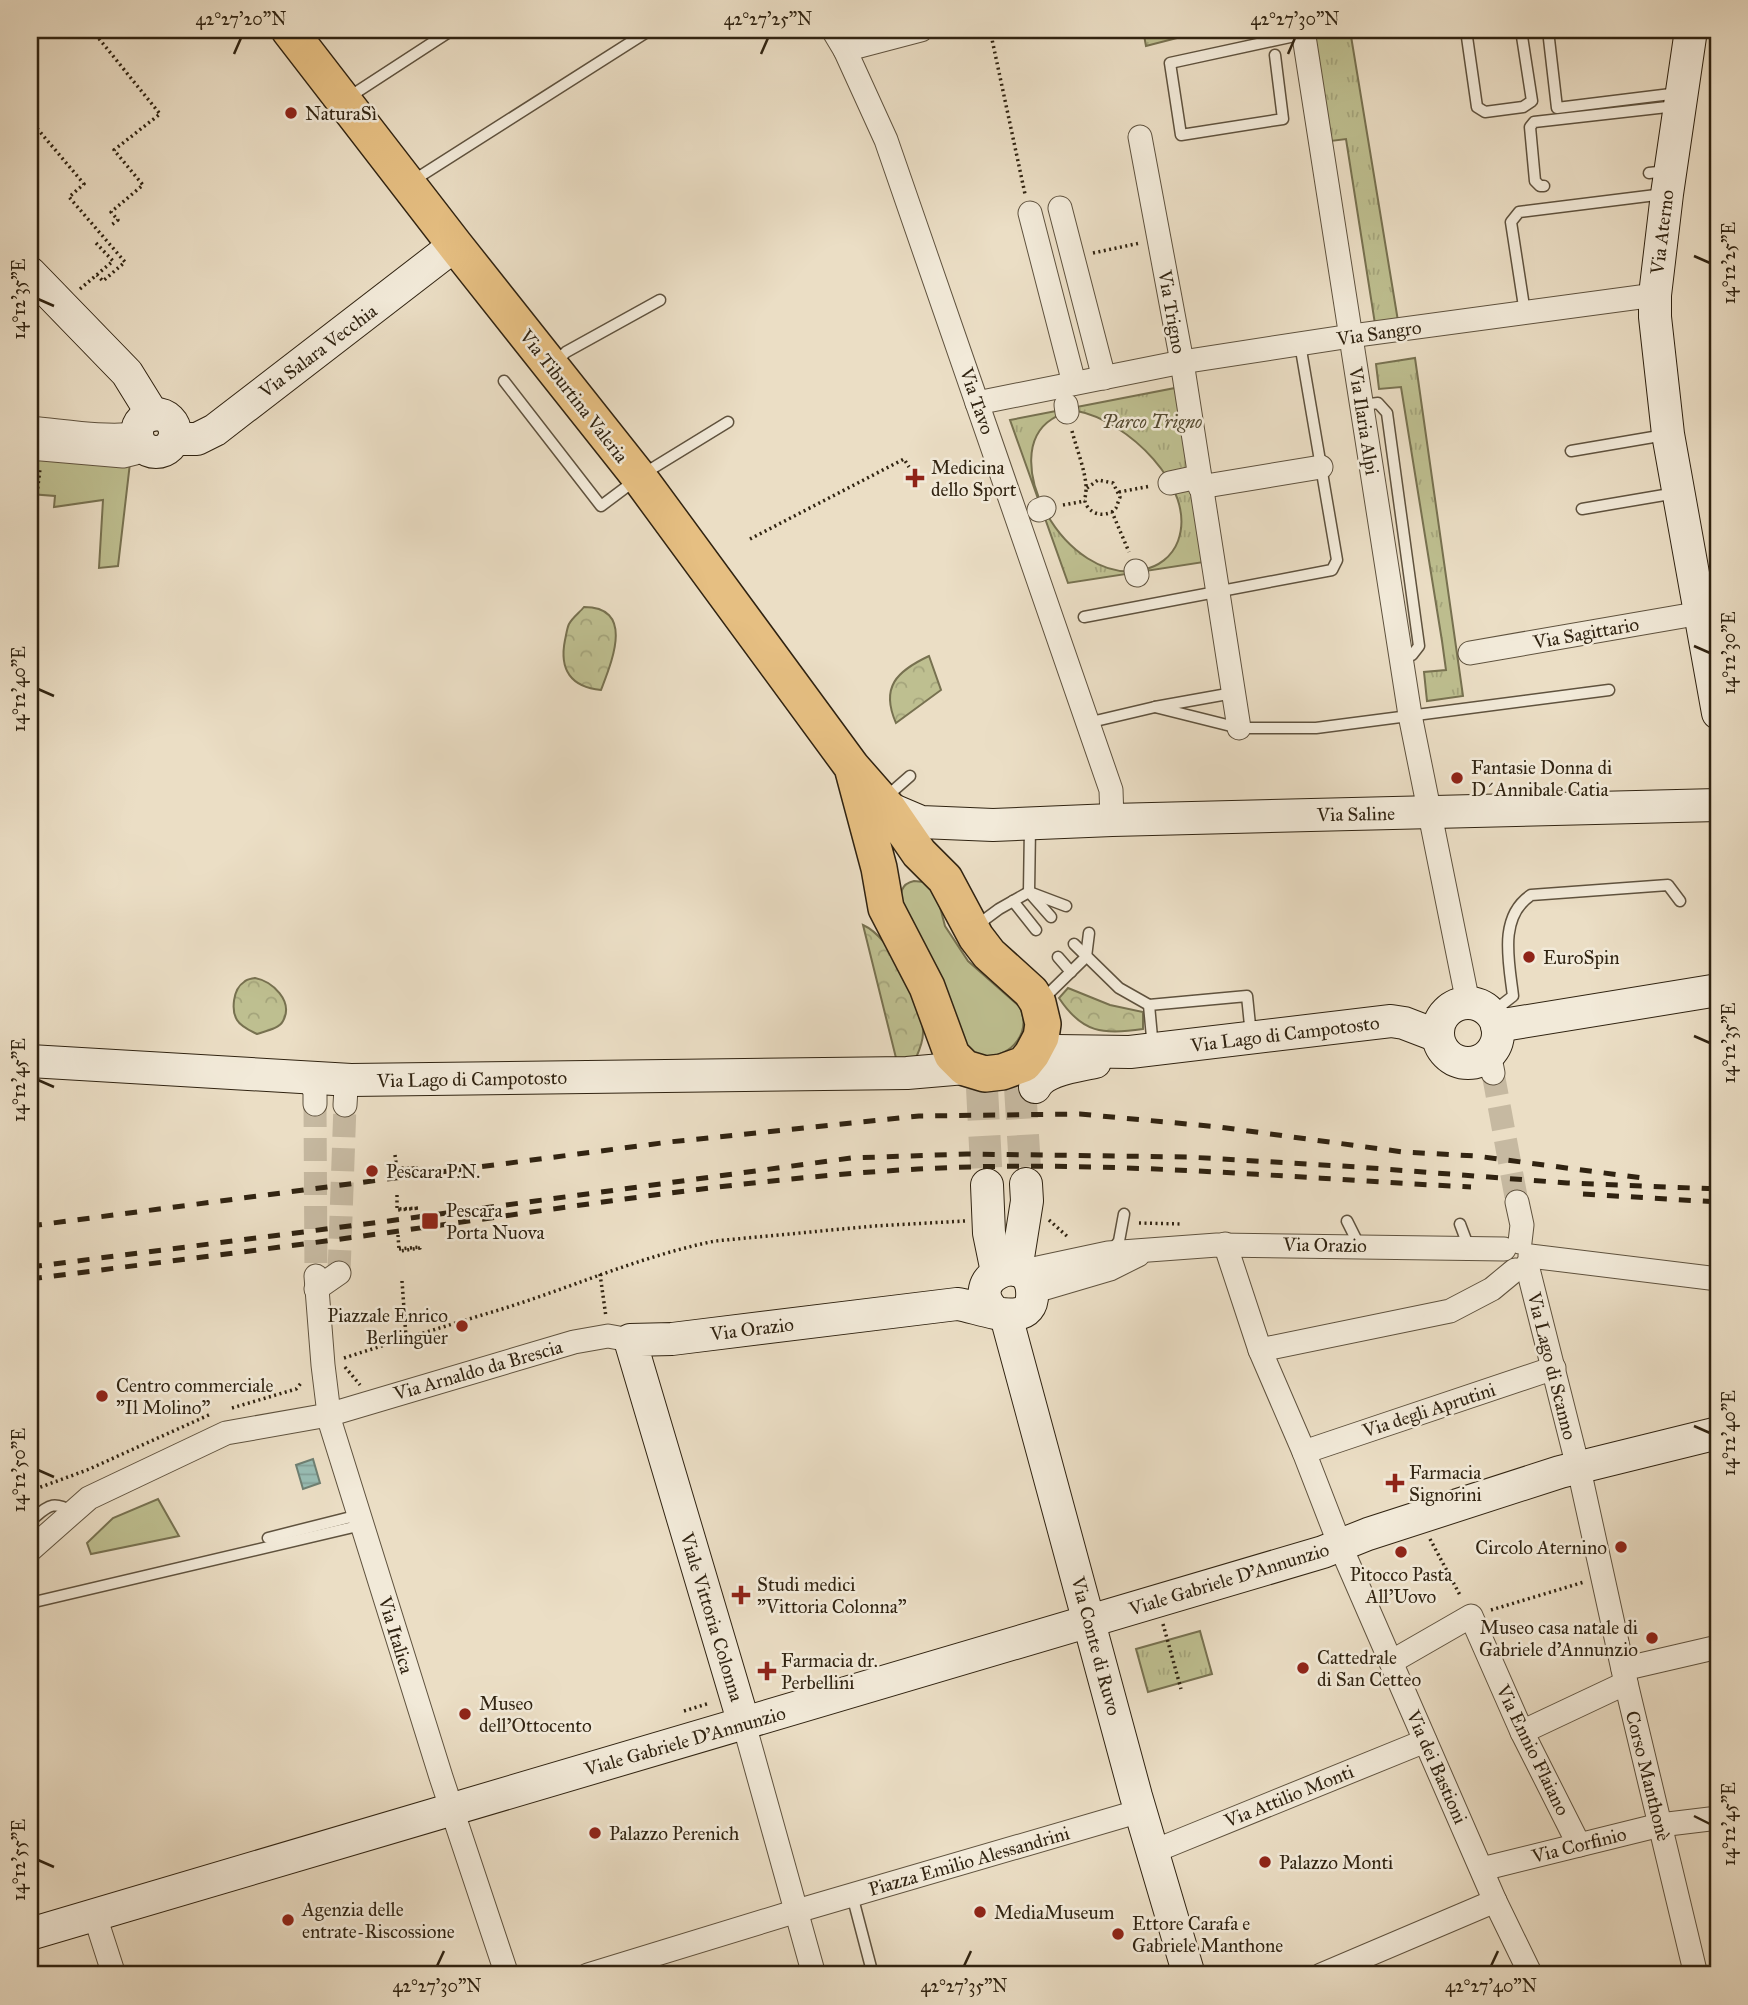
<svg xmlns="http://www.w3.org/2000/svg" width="1748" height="2005" viewBox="0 0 1748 2005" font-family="'IM FELL Great Primer',serif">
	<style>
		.grass { fill: #bebf90; stroke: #777150; stroke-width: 2 }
		.forest { fill: url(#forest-crowns); stroke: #777150; stroke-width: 2 }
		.park { fill: url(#park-tufts); stroke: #777150; stroke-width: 2; fill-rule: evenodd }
		.water { fill: url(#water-rules); stroke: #6e7f72; stroke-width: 2 }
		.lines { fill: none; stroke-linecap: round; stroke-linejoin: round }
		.street-tunnel { stroke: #c6b9a1; stroke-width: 23; stroke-dasharray: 23 11; stroke-linecap: butt }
		.secondary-tunnel { stroke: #c6b9a1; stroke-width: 32; stroke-dasharray: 32 16; stroke-linecap: butt }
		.lane-casing { stroke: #5f523e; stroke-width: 13 }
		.street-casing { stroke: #5f523e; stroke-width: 25 }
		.secondary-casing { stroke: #302311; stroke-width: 34 }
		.primary-casing { stroke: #302311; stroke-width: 38 }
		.path { stroke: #302311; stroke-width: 3.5; stroke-dasharray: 2 3.5; stroke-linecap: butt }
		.lane { stroke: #f2ead9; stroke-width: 10 }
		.street { stroke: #f2ead9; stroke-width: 23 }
		.secondary { stroke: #f2ead9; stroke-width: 32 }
		.primary { stroke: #e6bf82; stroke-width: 35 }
		.rail { stroke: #302311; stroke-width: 5; stroke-dasharray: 12 12; stroke-linecap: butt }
		.ticks { fill: none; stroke: #302311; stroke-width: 2.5 }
		.poi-dot { fill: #8f2418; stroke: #f2ead9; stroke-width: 2.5 }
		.labels { text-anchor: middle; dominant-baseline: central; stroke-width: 5; stroke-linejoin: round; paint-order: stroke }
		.poi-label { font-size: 19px; fill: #302311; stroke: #f2ead9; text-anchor: start }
		.street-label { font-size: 19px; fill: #302311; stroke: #f2ead9 }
		.park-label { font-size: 19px; font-style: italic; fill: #544a31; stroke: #f2ead9 }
		.neatline { fill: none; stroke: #302311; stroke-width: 2.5 }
		.ticks-label { font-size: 18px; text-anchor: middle; fill: #302311 }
	</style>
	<defs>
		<pattern id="forest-crowns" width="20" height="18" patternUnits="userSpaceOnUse" patternTransform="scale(1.75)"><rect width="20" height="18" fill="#bebf90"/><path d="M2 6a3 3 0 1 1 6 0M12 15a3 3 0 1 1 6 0" fill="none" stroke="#a4a47b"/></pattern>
		<pattern id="park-tufts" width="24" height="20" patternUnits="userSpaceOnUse" patternTransform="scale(1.75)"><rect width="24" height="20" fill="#bebf90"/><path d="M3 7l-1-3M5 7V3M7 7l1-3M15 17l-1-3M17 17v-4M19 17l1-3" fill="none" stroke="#a4a47b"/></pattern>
		<pattern id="water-rules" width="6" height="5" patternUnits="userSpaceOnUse" patternTransform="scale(1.75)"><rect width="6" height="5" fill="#98bcb3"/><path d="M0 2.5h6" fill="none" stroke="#83a199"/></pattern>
	</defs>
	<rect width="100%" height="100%" fill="#ebdec5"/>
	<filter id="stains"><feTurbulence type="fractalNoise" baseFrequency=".00286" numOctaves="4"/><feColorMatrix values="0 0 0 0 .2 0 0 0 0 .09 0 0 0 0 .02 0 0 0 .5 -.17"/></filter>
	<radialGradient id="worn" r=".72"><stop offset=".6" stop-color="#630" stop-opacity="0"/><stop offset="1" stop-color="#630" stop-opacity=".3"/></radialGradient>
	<g class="grass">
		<polygon points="30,454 130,463 118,566 99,568 103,500 54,507 55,496 30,494"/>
		<path d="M914,881L924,882L931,886L940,907L945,926L968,961L1020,1007C1031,1032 1013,1056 986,1056C978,1056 972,1053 965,1050L901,906C900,894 900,884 914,881Z"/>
		<polygon points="158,1499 179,1536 91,1554 87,1543 113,1518"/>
	</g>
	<g class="forest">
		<path d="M584,607C635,607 612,661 601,690C571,687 559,670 565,640C566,636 567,628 569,624C572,618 580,612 584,607Z"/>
		<path d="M929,656L941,690L896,723C880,687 897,671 929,656Z"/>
		<path d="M863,925C891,937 924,1002 923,1033C923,1043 919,1051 915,1060L898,1066Z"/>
		<path d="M255,978C272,981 294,1001 283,1021C279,1029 265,1031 257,1034C251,1031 241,1027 237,1020C231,1010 233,989 244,982C247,979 251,979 255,978Z"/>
		<path d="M1068,988L1110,1005L1143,1012V1029C1103,1035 1082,1033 1059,998Z"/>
	</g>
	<g class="park">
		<polygon points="1143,30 1208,30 1146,46"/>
		<polygon points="1313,30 1350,30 1398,321 1375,324 1346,139 1331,141"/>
		<polygon points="1415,358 1463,696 1427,701 1424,672 1446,670 1442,641 1401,387 1379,389 1376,364"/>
		<path d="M1175,388L1204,562L1068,583L1010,420ZM1077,411C1126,420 1198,487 1178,541C1172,557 1158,567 1142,570C1065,586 995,455 1052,419C1059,414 1069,413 1077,411Z"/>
		<polygon points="1200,1631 1212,1674 1148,1692 1136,1649"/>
	</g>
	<polygon class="water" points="313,1459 320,1483 303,1489 296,1465"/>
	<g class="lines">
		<g class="street-tunnel">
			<polyline points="1493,1073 1517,1202"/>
			<polyline points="315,1104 316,1276"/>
			<polyline points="339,1273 345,1105"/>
		</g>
		<g class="secondary-tunnel">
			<polyline points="1020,1087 1026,1184"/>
			<polyline points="982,1088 987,1185"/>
		</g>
		<g class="lane-casing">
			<g id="lane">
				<polyline points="1473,30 1467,37 1477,107 1485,112 1523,107 1532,101 1521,30"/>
				<polyline points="1549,39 1557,108 1679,93"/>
				<polyline points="1275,55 1283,119 1181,135 1170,63 1304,34"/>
				<polyline points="346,99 452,30"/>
				<polyline points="1649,173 1667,171"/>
				<polyline points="411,182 650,30"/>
				<polyline points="1544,186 1540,186 1535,181 1530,127 1534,122 1676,106"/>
				<polyline points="1525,313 1511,222 1519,212 1664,194"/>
				<polyline points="556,362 566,352 660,300"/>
				<polyline points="504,381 601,506 637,479"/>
				<polyline points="1362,405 1378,403 1387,413 1419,646 1412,655 1400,657"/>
				<polyline points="1571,451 1665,435"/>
				<polyline points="645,476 653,468 728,422"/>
				<polyline points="1582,509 1676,493"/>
				<polyline points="1084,617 1332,570 1337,560 1300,344"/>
				<polyline points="1155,707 1239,728 1316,728 1609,690"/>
				<polyline points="1087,723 1155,707 1233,693"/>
				<polyline points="886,797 910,776"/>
				<polyline points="1030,827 1029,892 1051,917"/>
				<polyline points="1013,901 1036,930"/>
				<polyline points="976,926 999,909 1029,892 1066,906"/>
				<polyline points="1074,944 1119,988 1149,1005 1247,996 1251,1035"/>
				<polyline points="1058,957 1071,972"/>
				<polyline points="1043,999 1086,957 1089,933"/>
				<polyline points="1149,1005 1153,1048"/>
				<path d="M1490,1014L1513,996C1509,962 1498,917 1531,895L1668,885L1680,901"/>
				<polyline points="1347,1221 1359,1245"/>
				<polyline points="1460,1224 1469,1248"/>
				<polyline points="1112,1250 1119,1241 1124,1214"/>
				<path d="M30,1521C48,1507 51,1499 73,1512"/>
				<polyline points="268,1538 359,1515"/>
				<polyline points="30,1603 362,1525"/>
				<polyline points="852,1895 873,1975"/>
			</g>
		</g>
		<g class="street-casing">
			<g id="street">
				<polyline points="833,30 845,50 886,140 1111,790 1112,820"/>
				<polyline points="1303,30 1410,715 1468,1003"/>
				<polyline points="845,50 921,30"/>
				<polyline points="1140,137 1182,362 1239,728"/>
				<polyline points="1060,208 1104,378"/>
				<polyline points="1030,213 1074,383"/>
				<polyline points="977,403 1182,362 1351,336 1655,295"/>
				<polyline points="1066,405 1067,412"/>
				<path d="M30,428C65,431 102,438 137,434"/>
				<polyline points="30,448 123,456 135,453 140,444"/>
				<polyline points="1170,483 1193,478"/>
				<polyline points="1200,487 1321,467"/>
				<polyline points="1039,510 1044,508"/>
				<polyline points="1136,571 1137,575"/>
				<polyline points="1470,653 1701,613"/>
				<polyline points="1489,1053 1493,1073"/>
				<polyline points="309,1079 315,1092 315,1104"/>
				<polyline points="345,1105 346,1088 351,1080"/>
				<polyline points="1517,1202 1522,1225 1520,1242"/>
				<polyline points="1225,1244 1260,1350 1304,1452 1340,1545 1495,1901 1531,1975"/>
				<polyline points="1530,1256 1718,1279"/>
				<polyline points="1527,1265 1582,1483 1626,1683 1696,1975"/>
				<polyline points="1019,1272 1108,1253 1217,1245 1504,1249"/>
				<polyline points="316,1276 323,1365 330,1422 441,1777 507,1975"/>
				<polyline points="316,1289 339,1273"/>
				<polyline points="1032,1292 1110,1269 1138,1255"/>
				<polyline points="1260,1350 1450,1311 1492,1289 1515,1270"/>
				<polyline points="1304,1452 1554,1368"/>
				<polyline points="30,1550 89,1498 226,1433 328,1415 574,1342 608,1336 630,1340"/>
				<polyline points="1391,1662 1471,1616 1522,1732 1579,1845"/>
				<polyline points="1623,1669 1718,1647"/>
				<polyline points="744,1724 814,1975"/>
				<polyline points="1522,1732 1626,1683"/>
				<polyline points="1152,1852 1425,1741"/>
				<polyline points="1482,1869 1660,1825 1718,1818"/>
				<polyline points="95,1916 114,1975"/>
				<polyline points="588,1975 797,1911 1140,1811"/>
				<polyline points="1321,1975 1495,1901"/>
			</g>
		</g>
		<g class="secondary-casing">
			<g id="secondary">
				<polyline points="1691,30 1667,194 1655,295 1655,317 1668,434 1718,713"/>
				<polyline points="30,273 127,373 153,415"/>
				<circle cx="156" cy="433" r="19"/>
				<polyline points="174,439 197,439 215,430 455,245"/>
				<polyline points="888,808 921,822 993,825 1112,820 1718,805"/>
				<circle cx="1468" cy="1033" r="30"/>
				<polyline points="1497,1026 1718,990"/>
				<polyline points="1032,1054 1057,1051 1130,1052 1391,1021 1404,1023 1438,1036"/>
				<polyline points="30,1061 351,1080 907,1073 965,1068"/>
				<path d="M1035,1087C1044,1069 1078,1066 1095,1062"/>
				<polyline points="987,1185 989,1233 997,1272"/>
				<polyline points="1016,1270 1027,1201 1026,1184"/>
				<polyline points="1006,1316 1136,1796 1189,1975"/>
				<path d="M744,1724L630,1340L672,1339L957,1304C978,1306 1036,1334 1032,1290C1028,1248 959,1279 995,1312"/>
				<polyline points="30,1934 1323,1552 1368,1534 1560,1472 1718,1433"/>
			</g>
		</g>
		<g class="primary-casing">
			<polyline id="primary" points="289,30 455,245 639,477 852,767 888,808 919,853 945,879 976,937 989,954 1031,992 1038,1003 1043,1024 1041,1037 1032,1054 1024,1064 1002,1072 985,1074 965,1068 952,1055 927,987 886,908 879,868 852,767"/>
		</g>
		<g class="path">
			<polyline points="92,30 160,114 114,150 143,185 111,212 118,220 110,226"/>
			<polyline points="990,30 1025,194"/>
			<polyline points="30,120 84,184 69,197 125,262 103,281 97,275"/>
			<polyline points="1093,253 1140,243"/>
			<polyline points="80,289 113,261 96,243"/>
			<path d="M1072,431C1076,447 1087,475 1086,490C1086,497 1083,500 1087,506C1093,515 1103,516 1112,512L1129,552"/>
			<polyline points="1087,488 1098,480 1113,483 1120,497 1116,508 1112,512"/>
			<polyline points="1119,492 1151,486"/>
			<polyline points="37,494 40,469"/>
			<polyline points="1063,505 1085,501"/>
			<polyline points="750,539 904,459 909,467"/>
			<polyline points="395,1155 397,1170"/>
			<polyline points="396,1168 418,1168 398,1169"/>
			<polyline points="397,1195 397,1209 419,1208 398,1210"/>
			<polyline points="1049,1220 1069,1238"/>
			<polyline points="1139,1223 1183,1224"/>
			<polyline points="398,1235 399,1250"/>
			<polyline points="399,1249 420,1247 420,1248 400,1251"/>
			<polyline points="600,1274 606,1317"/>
			<polyline points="402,1281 406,1337"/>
			<path d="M344,1358C397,1341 449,1325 502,1309C573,1287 641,1256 715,1241L874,1226L965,1221"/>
			<polyline points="345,1367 360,1385"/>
			<polyline points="232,1408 296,1389 302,1382"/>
			<polyline points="30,1491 87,1470 211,1414"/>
			<polyline points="1430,1539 1461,1597"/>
			<polyline points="1491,1610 1584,1582"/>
			<polyline points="1163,1624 1181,1689"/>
			<polyline points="684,1711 710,1703"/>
		</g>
		<use href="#lane" class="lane"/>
		<use href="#street" class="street"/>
		<use href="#secondary" class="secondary"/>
		<use href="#primary" class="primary"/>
		<g class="rail">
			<polyline points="1583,1194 1718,1202"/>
			<polyline points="30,1226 669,1142 919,1116 1080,1114 1219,1127 1403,1152 1476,1156 1650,1179"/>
			<polyline points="30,1267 381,1222 851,1158 967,1154 1188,1157 1358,1167 1567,1183 1718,1189"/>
			<path d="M30,1279C162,1262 295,1246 427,1227C590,1204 754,1178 918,1169C1103,1159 1287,1178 1471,1187"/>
		</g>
	</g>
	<path class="ticks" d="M234,54L241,38M761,54L768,38M1288,54L1295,38M1694,256L1710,263M38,299L54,306M1694,646L1710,653M38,689L54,696M1694,1036L1710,1043M38,1080L54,1087M1694,1426L1710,1433M38,1470L54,1477M1694,1816L1710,1824M38,1860L54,1867M437,1966L444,1951M964,1966L971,1951M1491,1966L1498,1951"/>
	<g class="poi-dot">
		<circle cx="291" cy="113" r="7"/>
		<path d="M911.5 467.5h7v7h7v7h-7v7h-7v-7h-7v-7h7z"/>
		<circle cx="1457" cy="778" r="7"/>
		<circle cx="1529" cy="957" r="7"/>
		<circle cx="372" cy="1171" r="7"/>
		<rect x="421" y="1212" width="18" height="18" rx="3.5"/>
		<circle cx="462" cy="1326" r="7"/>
		<circle cx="102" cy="1396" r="7"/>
		<path d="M1391.5 1472.5h7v7h7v7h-7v7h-7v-7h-7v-7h7z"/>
		<circle cx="1621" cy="1547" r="7"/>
		<circle cx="1401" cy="1552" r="7"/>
		<path d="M737.5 1584.5h7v7h7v7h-7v7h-7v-7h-7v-7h7z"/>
		<circle cx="1652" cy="1638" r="7"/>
		<circle cx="1303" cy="1668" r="7"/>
		<path d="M763.5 1660.5h7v7h7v7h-7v7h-7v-7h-7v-7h7z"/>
		<circle cx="465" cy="1714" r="7"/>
		<circle cx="595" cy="1833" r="7"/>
		<circle cx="1265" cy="1862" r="7"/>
		<circle cx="980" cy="1912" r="7"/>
		<circle cx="288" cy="1920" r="7"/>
		<circle cx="1118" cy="1934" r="7"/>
	</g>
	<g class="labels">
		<g class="poi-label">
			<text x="305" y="113">NaturaSì</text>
			<text x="931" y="467">Medicina<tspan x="931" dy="22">dello Sport</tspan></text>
			<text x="1471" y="767">Fantasie Donna di<tspan x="1471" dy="22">D´Annibale Catia</tspan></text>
			<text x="1543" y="957">EuroSpin</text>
			<text x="386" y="1171">Pescara P.N.</text>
			<text x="446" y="1210">Pescara<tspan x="446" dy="22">Porta Nuova</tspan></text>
			<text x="448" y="1315" text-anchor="end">Piazzale Enrico<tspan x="448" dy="22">Berlinguer</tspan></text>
			<text x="116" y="1385">Centro commerciale<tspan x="116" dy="22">"Il Molino"</tspan></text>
			<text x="1409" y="1472">Farmacia<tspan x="1409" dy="22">Signorini</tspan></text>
			<text x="1607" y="1547" text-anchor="end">Circolo Aternino</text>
			<text x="1401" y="1574" text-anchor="middle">Pitocco Pasta<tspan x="1401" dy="22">All'Uovo</tspan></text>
			<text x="757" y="1584">Studi medici<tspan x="757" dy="22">"Vittoria Colonna"</tspan></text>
			<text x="1638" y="1627" text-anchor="end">Museo casa natale di<tspan x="1638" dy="22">Gabriele d'Annunzio</tspan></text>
			<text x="1317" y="1657">Cattedrale<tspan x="1317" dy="22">di San Cetteo</tspan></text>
			<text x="781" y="1660">Farmacia dr.<tspan x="781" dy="22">Perbellini</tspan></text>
			<text x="479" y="1703">Museo<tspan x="479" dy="22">dell'Ottocento</tspan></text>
			<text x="609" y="1833">Palazzo Perenich</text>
			<text x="1279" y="1862">Palazzo Monti</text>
			<text x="302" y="1909">Agenzia delle<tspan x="302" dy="22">entrate-Riscossione</tspan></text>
			<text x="994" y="1912">MediaMuseum</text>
			<text x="1132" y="1923">Ettore Carafa e<tspan x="1132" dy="22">Gabriele Manthone</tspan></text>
		</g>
		<g class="street-label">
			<text transform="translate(1662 232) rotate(-83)">Via Aterno</text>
			<text transform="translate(1172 312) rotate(80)">Via Trigno</text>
			<text transform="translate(1379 333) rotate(-8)">Via Sangro</text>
			<text transform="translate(318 351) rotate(-37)">Via Salara Vecchia</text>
			<text transform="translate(574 396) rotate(52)">Via Tiburtina Valeria</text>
			<text transform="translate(977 401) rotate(71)">Via Tavo</text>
			<text transform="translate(1364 421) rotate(81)">Via Ilaria Alpi</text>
			<text transform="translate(1586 633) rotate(-10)">Via Sagittario</text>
			<text transform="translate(1356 814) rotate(-1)">Via Saline</text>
			<text transform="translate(1285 1034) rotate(-7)">Via Lago di Campotosto</text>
			<text transform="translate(472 1079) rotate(-1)">Via Lago di Campotosto</text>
			<text transform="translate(1325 1245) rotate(1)">Via Orazio</text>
			<text transform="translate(752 1329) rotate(-7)">Via Orazio</text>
			<text transform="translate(1552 1366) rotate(76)">Via Lago di Scanno</text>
			<text transform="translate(478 1370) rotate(-16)">Via Arnaldo da Brescia</text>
			<text transform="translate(1429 1410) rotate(-18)">Via degli Aprutini</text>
			<text transform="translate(1229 1579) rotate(-17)">Viale Gabriele D'Annunzio</text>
			<text transform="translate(712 1617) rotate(73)">Viale Vittoria Colonna</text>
			<text transform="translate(396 1635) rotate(73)">Via Italica</text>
			<text transform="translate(1096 1646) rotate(75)">Via Conte di Ruvo</text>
			<text transform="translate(685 1741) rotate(-16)">Viale Gabriele D'Annunzio</text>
			<text transform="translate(1533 1750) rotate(64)">Via Ennio Flaiano</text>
			<text transform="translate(1437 1767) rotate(66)">Via dei Bastioni</text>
			<text transform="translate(1648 1776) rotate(76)">Corso Manthonè</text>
			<text transform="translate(1289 1796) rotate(-22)">Via Attilio Monti</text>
			<text transform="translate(1579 1845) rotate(-14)">Via Corfinio</text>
			<text transform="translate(969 1861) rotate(-16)">Piazza Emilio Alessandrini</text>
		</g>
		<g class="park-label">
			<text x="1152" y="421">Parco Trigno</text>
		</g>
	</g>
	<rect width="1748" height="2005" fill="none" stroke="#ebdec5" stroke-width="77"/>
	<rect x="38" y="38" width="1672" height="1928" class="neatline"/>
	<g class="ticks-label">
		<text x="241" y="25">42°27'20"N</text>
		<text x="768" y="25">42°27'25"N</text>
		<text x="1295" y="25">42°27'30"N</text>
		<text transform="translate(1729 263) rotate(-90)" y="6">14°12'25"E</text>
		<text transform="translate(19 299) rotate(-90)" y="6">14°12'35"E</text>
		<text transform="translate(1729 653) rotate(-90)" y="6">14°12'30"E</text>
		<text transform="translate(19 689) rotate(-90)" y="6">14°12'40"E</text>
		<text transform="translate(1729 1043) rotate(-90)" y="6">14°12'35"E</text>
		<text transform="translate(19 1080) rotate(-90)" y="6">14°12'45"E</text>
		<text transform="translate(1729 1433) rotate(-90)" y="6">14°12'40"E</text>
		<text transform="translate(19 1470) rotate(-90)" y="6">14°12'50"E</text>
		<text transform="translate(1729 1824) rotate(-90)" y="6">14°12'45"E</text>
		<text transform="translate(19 1860) rotate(-90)" y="6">14°12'55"E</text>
		<text x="437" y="1992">42°27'30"N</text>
		<text x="964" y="1992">42°27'35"N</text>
		<text x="1491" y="1992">42°27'40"N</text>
	</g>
	<rect width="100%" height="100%" filter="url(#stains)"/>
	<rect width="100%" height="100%" fill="url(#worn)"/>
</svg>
